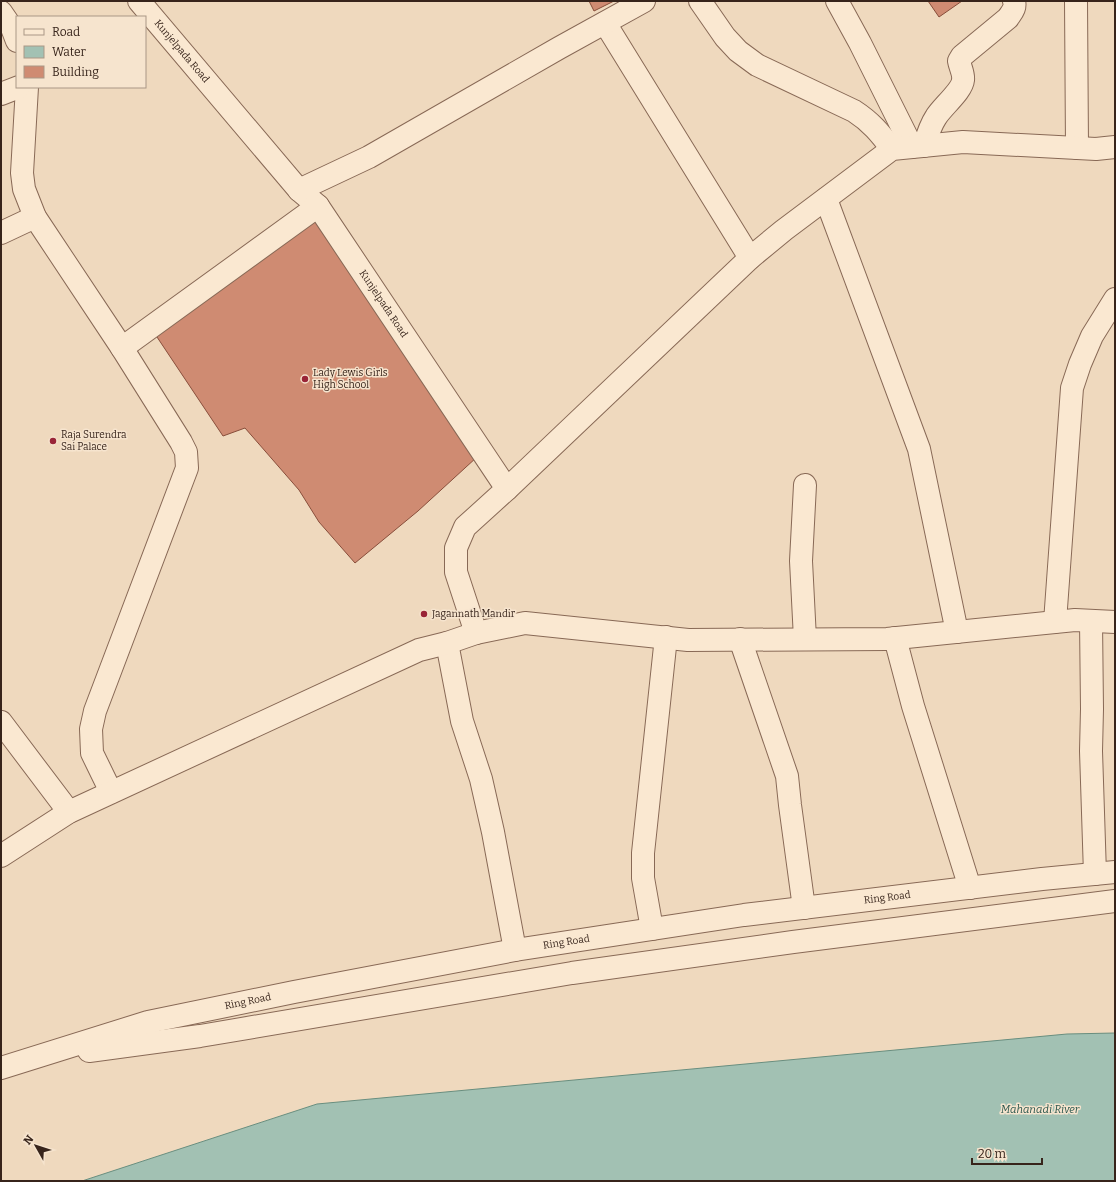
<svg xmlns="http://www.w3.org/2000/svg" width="1116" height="1182" viewBox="0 0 1116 1182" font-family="Bitter,serif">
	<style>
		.water { fill: #a2c1b3; stroke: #698e7f }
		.building { fill: #cf8b72; stroke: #884e3b }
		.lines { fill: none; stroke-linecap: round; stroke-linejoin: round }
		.minor-casing { stroke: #886956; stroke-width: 24 }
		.minor { stroke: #fae8d1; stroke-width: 22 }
		.poi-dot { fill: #992437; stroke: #f6e4ce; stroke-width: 1.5 }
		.labels { text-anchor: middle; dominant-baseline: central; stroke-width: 3; stroke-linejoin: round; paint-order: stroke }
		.street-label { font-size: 10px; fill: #37241b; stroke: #f6e4ce }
		.poi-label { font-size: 10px; fill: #37241b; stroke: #f6e4ce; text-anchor: start }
		.water-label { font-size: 11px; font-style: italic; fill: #2a574d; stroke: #f6e4ce }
	</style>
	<rect width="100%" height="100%" fill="#efd9be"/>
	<polygon class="water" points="1115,1033 1115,1181 82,1181 317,1104 1067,1034"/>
	<g class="building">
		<polygon points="589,1 614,1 594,11"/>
		<polygon points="928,1 962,1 939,17"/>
		<polygon points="316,218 477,457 418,511 355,563 319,522 299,490 245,428 223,436 153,331"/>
	</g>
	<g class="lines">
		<g class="minor-casing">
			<g id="minor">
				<path id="s1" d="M139,1L299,190L318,206L507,489L465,527L456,548V572L476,633"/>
				<path d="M700,1L725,37L738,51L757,65L854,111C871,122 880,133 892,149"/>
				<polyline points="837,1 860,43 912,147"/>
				<polyline points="1076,1 1077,148"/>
				<polyline points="1,12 12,28 17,41"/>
				<polyline points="605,23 750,258"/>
				<polyline points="27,87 22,173 24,189 35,217 122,348 181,442 186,452 187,468 95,711 91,729 92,753 111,792"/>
				<polyline points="1,94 19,87"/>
				<path d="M924,146C927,136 930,126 936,117C942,107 962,91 963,80C964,74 960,67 959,61L962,56L1008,18C1012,12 1016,8 1014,1"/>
				<polyline points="299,190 369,157 559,48 644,1"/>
				<polyline points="826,199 919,449 957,632"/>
				<polyline points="1,233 35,217"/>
				<polyline points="122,348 318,206"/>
				<polyline points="805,485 801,561 805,639"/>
				<polyline points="507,489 750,258 784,230 892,149 963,142 1096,149 1115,147"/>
				<polyline points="1091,621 1092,709 1091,751 1095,874"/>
				<polyline points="1055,622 1072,388 1080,364 1092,336 1115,299"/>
				<polyline points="895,638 913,706 970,888"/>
				<polyline points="740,639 787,776 790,805 804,908"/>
				<polyline points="447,643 462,721 481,779 493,832 515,950"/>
				<polyline points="1,722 69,812"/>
				<polyline points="1,856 69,812 419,650 447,643 476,633 525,623 688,640 887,639 1075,620 1115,622"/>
				<polyline points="652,929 643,878 643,853 666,637"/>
				<polyline points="89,1051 200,1036 572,973 793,942 1115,901"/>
				<path id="s2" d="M1,1068L148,1022L294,992L515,950L744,915L1042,879L1115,872"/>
			</g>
		</g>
		<use href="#minor" class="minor"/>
	</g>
	<g class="poi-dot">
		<circle cx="305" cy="379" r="4"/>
		<circle cx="53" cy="441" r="4"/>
		<circle cx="424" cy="614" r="4"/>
	</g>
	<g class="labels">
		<g class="street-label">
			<text stroke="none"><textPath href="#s1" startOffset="66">Kunjelpada Road</textPath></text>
			<text stroke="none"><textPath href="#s1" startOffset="390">Kunjelpada Road</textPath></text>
			<text stroke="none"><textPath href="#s2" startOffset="904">Ring Road</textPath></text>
			<text stroke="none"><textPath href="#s2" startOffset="580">Ring Road</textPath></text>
			<text stroke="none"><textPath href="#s2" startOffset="256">Ring Road</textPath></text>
		</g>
		<g class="poi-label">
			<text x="313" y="373">Lady Lewis Girls<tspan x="313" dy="12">High School</tspan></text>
			<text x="61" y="435">Raja Surendra<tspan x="61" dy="12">Sai Palace</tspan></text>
			<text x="432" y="614">Jagannath Mandir</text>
		</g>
		<g class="water-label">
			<text x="1040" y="1109">Mahanadi River</text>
		</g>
	</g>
	<rect width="1116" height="1182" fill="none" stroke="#37241b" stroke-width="4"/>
	<rect x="16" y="16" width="130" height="72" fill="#f6e4ce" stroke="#aa9786"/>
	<rect x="24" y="29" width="20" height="6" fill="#fae8d1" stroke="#aa9786"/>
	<text x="52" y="36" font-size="12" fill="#37241b">Road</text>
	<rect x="24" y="46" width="20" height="12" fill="#a2c1b3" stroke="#aa9786"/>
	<text x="52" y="56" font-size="12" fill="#37241b">Water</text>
	<rect x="24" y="66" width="20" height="12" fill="#cf8b72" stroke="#aa9786"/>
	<text x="52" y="76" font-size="12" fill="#37241b">Building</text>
	<g transform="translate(36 1146) rotate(309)" stroke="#f6e4ce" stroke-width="3" paint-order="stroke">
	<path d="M0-3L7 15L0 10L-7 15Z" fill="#37241b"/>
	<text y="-6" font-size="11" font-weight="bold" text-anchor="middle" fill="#37241b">N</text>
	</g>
	<path d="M972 1158v6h70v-6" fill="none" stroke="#37241b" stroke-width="2"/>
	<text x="978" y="1158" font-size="12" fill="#37241b" stroke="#f6e4ce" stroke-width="3" paint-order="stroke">20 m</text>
</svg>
